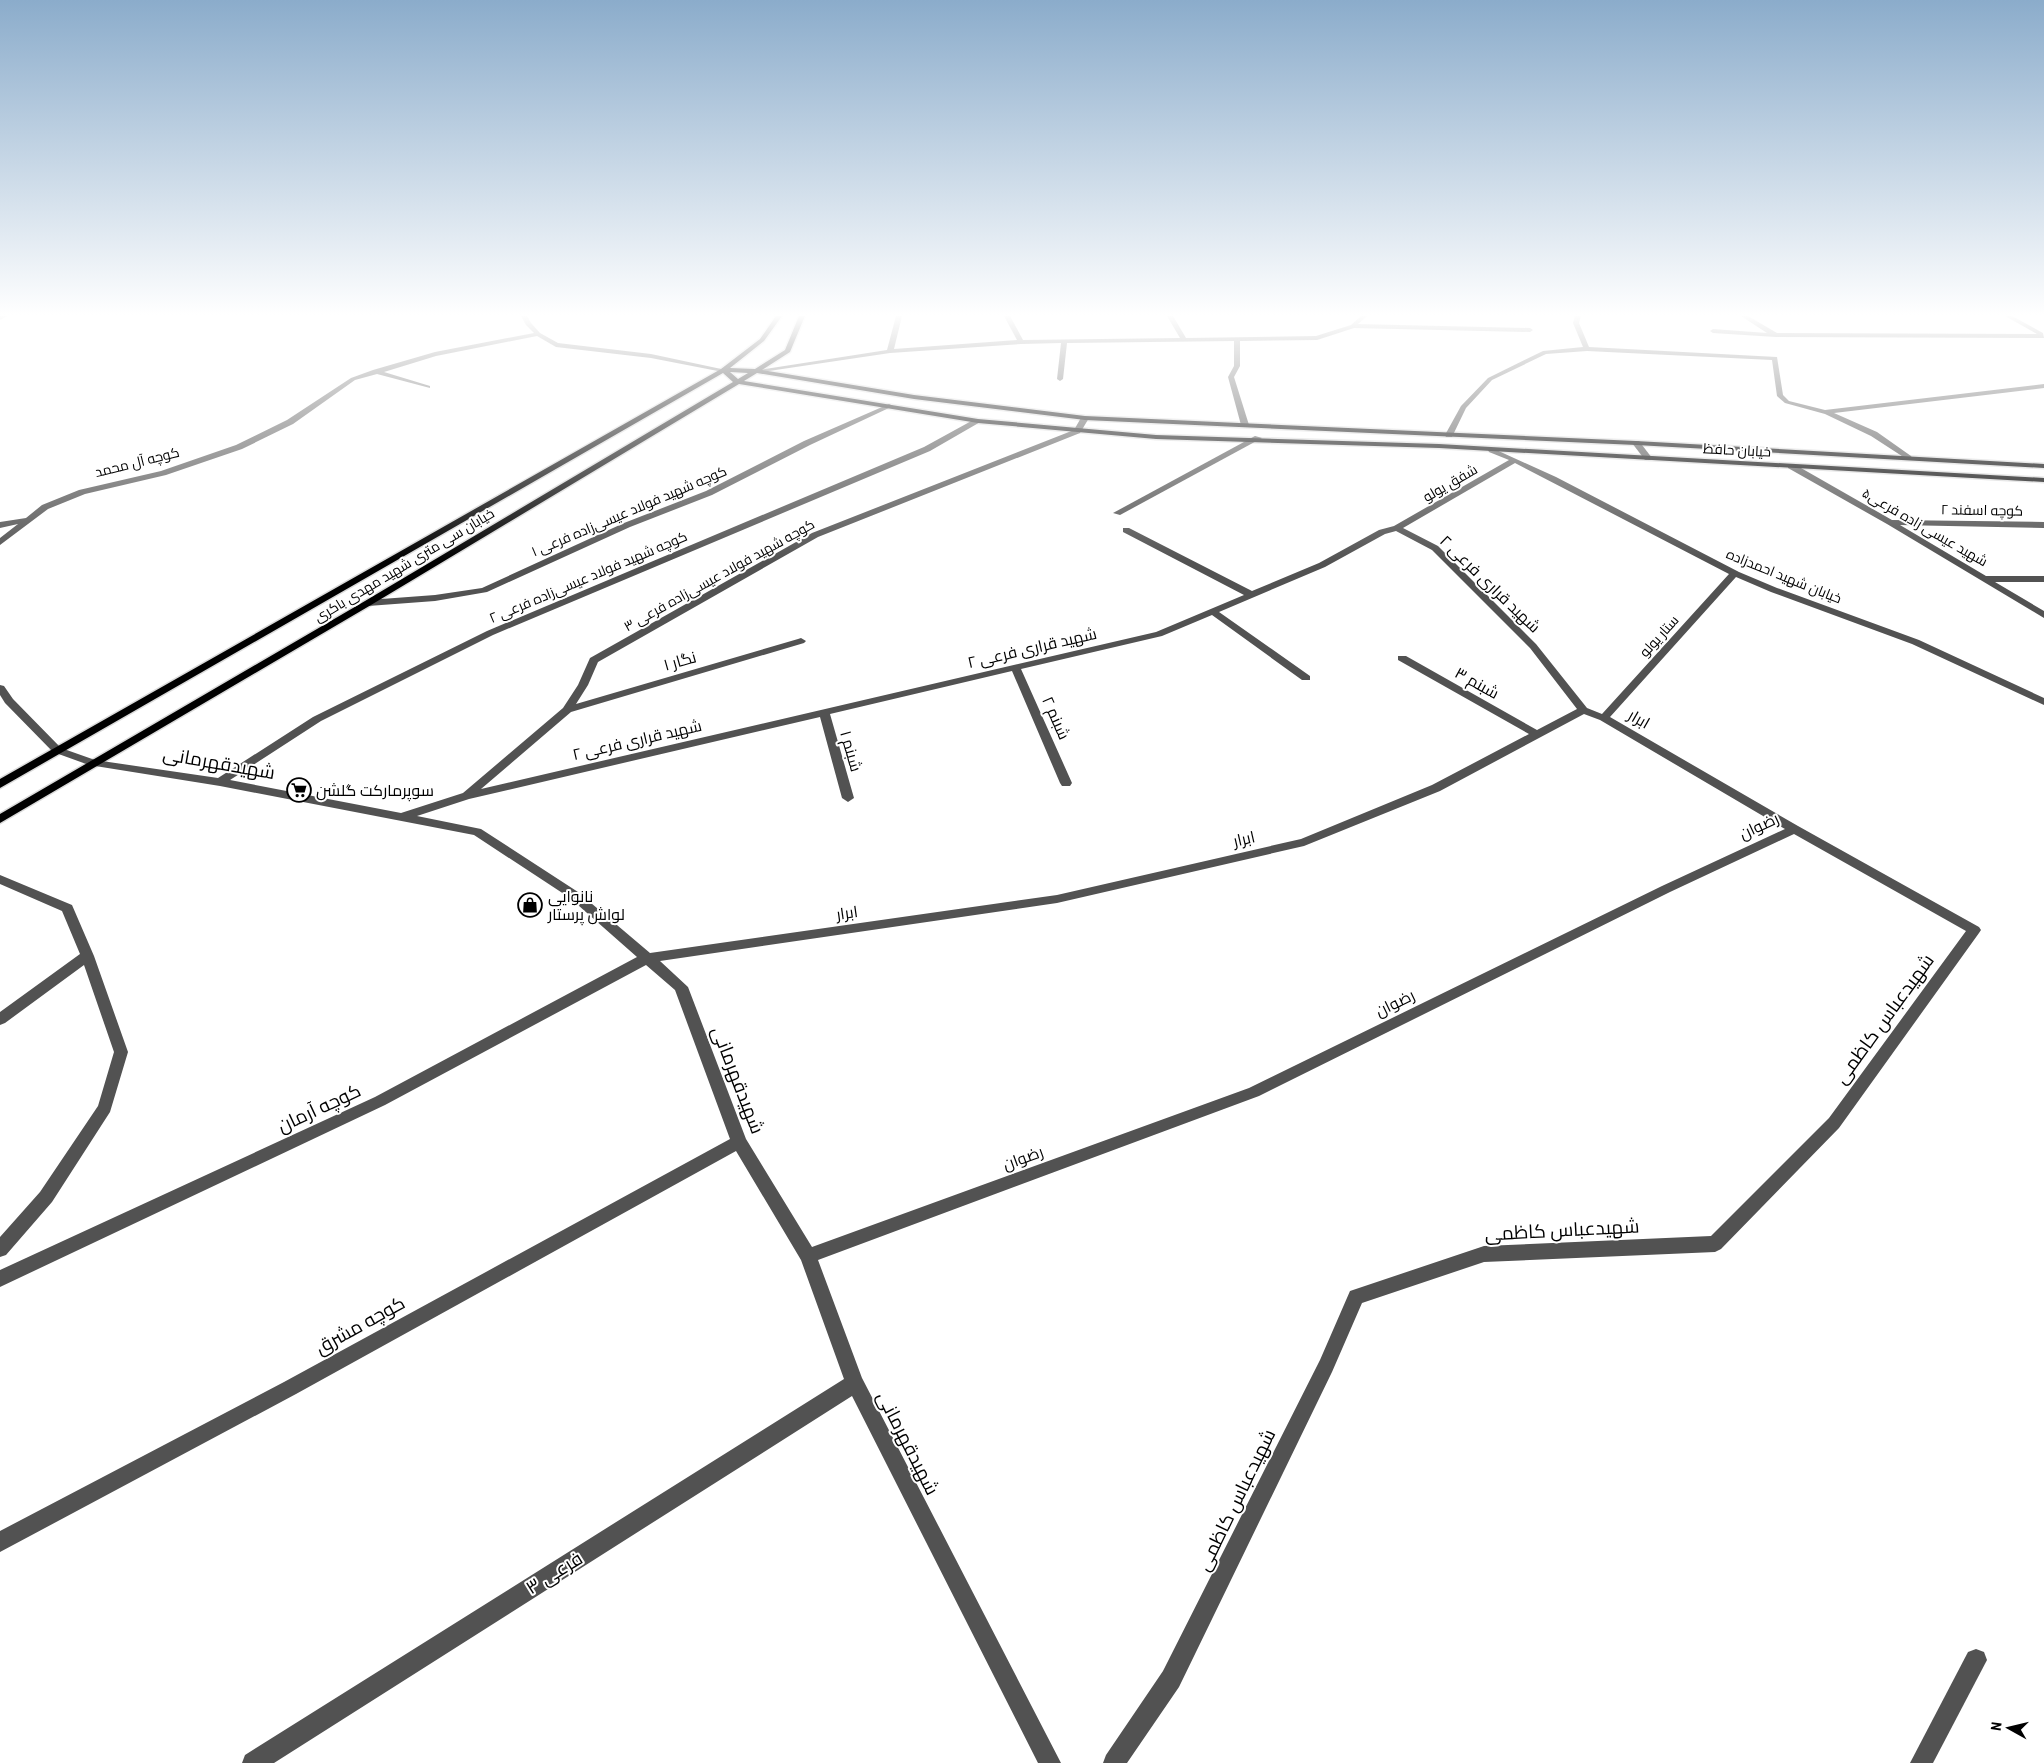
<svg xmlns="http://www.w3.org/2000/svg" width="2044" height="1763" viewBox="0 0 2044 1763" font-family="'Roboto Condensed',Cairo,sans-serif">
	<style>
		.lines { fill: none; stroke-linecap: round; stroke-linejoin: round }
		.major-casing { stroke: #dbdbdb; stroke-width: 3 }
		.minor { fill: #525252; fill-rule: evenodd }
		.major { fill: #000; fill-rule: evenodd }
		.labels { text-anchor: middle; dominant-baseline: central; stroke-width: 4; stroke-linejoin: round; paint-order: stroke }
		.far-street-label { font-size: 14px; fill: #000; stroke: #fff }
		.street-label { font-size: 16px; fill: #000; stroke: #fff }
		.poi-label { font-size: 16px; fill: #000; stroke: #fff; text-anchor: start }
		.near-street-label { font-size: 19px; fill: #000; stroke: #fff }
	</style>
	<rect width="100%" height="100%" fill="#fff"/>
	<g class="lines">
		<g class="major-casing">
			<path id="major" d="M776,316H782L764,341L730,368L755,369L785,350L799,316H805L790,352L762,370L914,395L1085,416L1636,441L2044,464V468L1636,445L1085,420L914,399L757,373L744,381L978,419L1156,435L1439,444L2044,478V482L1439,448L1156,439L978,423L739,384L371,605L0,823V814L365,601L733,382L723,373L0,788V779L721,369L760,339ZM730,372L748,373L738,379Z"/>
		</g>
		<g class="minor">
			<polygon points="0,316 7,316 0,320"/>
			<polygon points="521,316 527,316 531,323 540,333 558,343 651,354 726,370 723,372 651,358 556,347 537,336 436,356 384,372 430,386 430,388 377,374 355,380 293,424 242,449 166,475 85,494 48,509 0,545 0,538 18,524 0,528 0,522 26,518 42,505 79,490 161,471 236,445 287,420 351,378 373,370 435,352 534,333 526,325"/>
			<polygon points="896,316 902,316 894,349 1017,340 1004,316 1010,316 1023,340 1180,338 1167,316 1173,316 1186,338 1316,336 1351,325 1361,316 1367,316 1358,324 1530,328 1533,330 1530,332 1354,328 1317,340 1240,341 1240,366 1234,377 1249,425 1245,427 1241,425 1228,377 1234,366 1234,341 1067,343 1063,379 1060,381 1057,379 1061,343 1021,344 890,353 756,373 753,371 887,350"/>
			<polygon points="1575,316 1581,316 1579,323 1589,347 1777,357 1783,395 1789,401 1825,410 2044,384 2044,388 1834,413 1877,432 1911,456 1912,458 1908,460 1871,436 1825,414 1785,403 1777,396 1772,360 1587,351 1546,354 1492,380 1466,408 1452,437 1446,437 1445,435 1461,406 1488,378 1543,351 1583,347 1573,323"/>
			<polygon points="1741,316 1748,316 1777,333 2037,334 2005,316 2012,316 2043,333 2044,338 1776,337 1713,333 1710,331 1713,329 1767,333"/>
			<polygon points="889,404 893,406 891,407 810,445 712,495 630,527 487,592 435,601 368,606 363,603 368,600 435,595 482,588 624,523 706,491 804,441"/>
			<path d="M1082,416L1089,418L1080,433L818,537L598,662L588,685L576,704L798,639L801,638L806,641L804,643L571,712L481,789L1156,632L1244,595L1123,532V528H1129L1252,591L1319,563L1379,530L1394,526L1509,460L1489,452L1488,450L1492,448L1556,477L1739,572L1777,588L1919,640L2044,698V705L1912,644L1771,592L1736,577L1610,717L1798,826L1979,927L1981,930L1979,933L1839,1128L1721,1249L1715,1252L1484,1262L1362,1303L1332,1372L1179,1687L1127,1763H1103L1106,1755L1163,1671L1320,1360L1350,1291L1484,1246L1711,1236L1829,1118L1966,931L1794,834L1670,892L1259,1096L818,1260L862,1378L1061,1763H1038L852,1396L274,1763H242L245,1755L844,1379L801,1260L736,1151L296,1394L0,1552V1531L284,1382L730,1139L675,990L646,965L385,1105L0,1287V1270L375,1097L637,957L570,898L474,835L220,786L89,765L53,752L5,703L0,695V685L4,686L13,699L61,748L95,760L218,778L313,717L487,631L924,447L975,419L982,421L930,451L493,635L321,721L230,780L401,813L463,793L563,708L578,685L590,658L812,533L1074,430ZM1515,463L1729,574L1602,714L1587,708L1536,644L1438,546L1403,528ZM1396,531L1432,550L1530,648L1577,709L1537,730L1406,656H1398V660L1529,734L1432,785L1301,839L1057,895L650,953L578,892L481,829L417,816L469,799L820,717L842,798L848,802L854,798L830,714L1012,671L1060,783L1062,786H1070L1072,783L1021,669L1162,636L1212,615L1302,680H1310V676L1219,612L1325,567L1385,534ZM1584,714L1600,720L1785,829L1662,886L1249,1088L812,1247L746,1139L688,987L660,961L1057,903L1304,846L1440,791Z"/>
			<polygon points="1255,436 1262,438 1120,515 1113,513"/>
			<polygon points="1633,441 1639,441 1652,458 1651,460 1645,460 1632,443"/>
			<polygon points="1788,464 1794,464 1892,520 2044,522 2044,528 1900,525 1986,576 2044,576 2044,582 1995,582 2044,611 2044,618 1887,524 1788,468"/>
			<polygon points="0,875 72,905 94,956 128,1052 110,1112 52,1202 6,1255 0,1257 0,1237 40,1192 98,1106 114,1052 84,965 5,1023 0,1025 0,1012 80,954 62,911 0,884"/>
			<polygon points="1976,1649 1984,1652 1987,1660 1933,1763 1910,1763 1968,1652"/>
		</g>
		<use href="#major" class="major"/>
	</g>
	<linearGradient id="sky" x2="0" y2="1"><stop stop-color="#8baccb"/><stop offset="0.56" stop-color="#fff"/><stop offset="1" stop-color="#fff" stop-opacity="0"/></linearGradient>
	<rect width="2044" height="562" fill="url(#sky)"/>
	<defs>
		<g id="supermarket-ring" transform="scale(1.25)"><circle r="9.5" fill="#fff" stroke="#000" stroke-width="1.5"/><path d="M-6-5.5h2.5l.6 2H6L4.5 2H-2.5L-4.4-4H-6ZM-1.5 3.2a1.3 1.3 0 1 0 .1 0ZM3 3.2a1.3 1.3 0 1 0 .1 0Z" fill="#000"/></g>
		<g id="shop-ring" transform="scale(1.25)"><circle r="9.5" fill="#fff" stroke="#000" stroke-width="1.5"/><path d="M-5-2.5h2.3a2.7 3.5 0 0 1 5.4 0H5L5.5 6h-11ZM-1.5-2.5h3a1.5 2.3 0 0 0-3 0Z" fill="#000"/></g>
	</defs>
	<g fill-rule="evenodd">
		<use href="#supermarket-ring" x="299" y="790"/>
		<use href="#shop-ring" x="530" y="905"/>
	</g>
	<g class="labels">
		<g class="far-street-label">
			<text transform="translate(1737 450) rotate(3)">خیابان حافظ</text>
			<text transform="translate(137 462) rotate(-14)">کوچه آل محمد</text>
			<text transform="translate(1450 483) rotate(-30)">شفق یولو</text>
			<text transform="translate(1982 510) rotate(1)">کوچه اسفند ۲</text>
			<text transform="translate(629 511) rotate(-23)">کوچه شهید فولاد عیسی‌زاده فرعی ۱</text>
			<text transform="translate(1925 527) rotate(30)">شهید عیسی زاده فرعی۵</text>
			<text transform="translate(404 565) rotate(-31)">خیابان سی متری شهید مهدی باکری</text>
			<text transform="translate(719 575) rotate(-29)">کوچه شهید فولاد عیسی‌زاده فرعی ۳</text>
			<text transform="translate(1784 576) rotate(22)">خیابان شهید احمدزاده</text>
			<text transform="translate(588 577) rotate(-23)">کوچه شهید فولاد عیسی‌زاده فرعی ۲</text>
			<text transform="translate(1659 636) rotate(-48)">ستار یولو</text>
		</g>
		<g class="street-label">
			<text transform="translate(1490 584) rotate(44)">شهید قراری فرعی ۲</text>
			<text transform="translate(1032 648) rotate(-13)">شهید قراری فرعی ۲</text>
			<text transform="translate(680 661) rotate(-16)">نگار ۱</text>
			<text transform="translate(1477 683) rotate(29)">شبنم ۳</text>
			<text transform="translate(1056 718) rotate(66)">شبنم ۲</text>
			<text transform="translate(1639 719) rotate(30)">ابرار</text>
			<text transform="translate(637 740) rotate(-13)">شهید قراری فرعی ۲</text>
			<text transform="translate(851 751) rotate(74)">شبنم ۱</text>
			<text transform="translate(1759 826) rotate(-25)">رضوان</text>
			<text transform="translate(1244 839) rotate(-13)">ابرار</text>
			<text transform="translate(847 913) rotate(-8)">ابرار</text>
			<text transform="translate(1395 1003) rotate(-26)">رضوان</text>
			<text transform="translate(1023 1158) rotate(-20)">رضوان</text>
		</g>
		<g class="poi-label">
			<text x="316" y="790">سوپرمارکت گلشن</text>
			<text x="548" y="896">نانوایی<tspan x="548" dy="18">لواش پرستار</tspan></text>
		</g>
		<g class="near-street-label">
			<text transform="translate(219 763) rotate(10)">شهیدقهرمانی</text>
			<text transform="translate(1884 1019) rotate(-54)">شهیدعباس کاظمی</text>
			<text transform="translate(738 1080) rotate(69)">شهیدقهرمانی</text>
			<text transform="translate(319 1108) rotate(-25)">کوچه آرمان</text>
			<text transform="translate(1562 1230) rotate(-3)">شهیدعباس کاظمی</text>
			<text transform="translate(360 1325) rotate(-29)">کوچه مشرق</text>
			<text transform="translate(908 1443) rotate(63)">شهیدقهرمانی</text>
			<text transform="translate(1236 1500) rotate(-64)">شهیدعباس کاظمی</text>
			<text transform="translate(554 1573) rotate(-32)">فرعی ۳</text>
		</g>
	</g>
	<g transform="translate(2009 1728) rotate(278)" stroke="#ffffff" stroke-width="4" paint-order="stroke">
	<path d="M0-4L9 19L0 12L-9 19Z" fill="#000000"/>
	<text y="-8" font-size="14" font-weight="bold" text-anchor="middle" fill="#000000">N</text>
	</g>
</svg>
